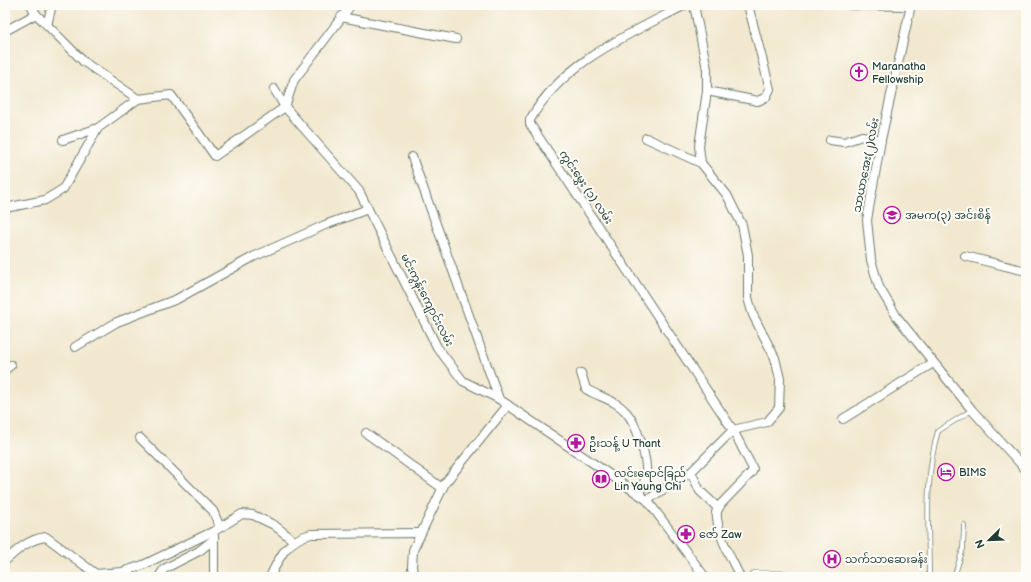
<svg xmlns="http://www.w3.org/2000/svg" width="1031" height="582" viewBox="0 0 1031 582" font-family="'Balsamiq Sans','Noto Sans Myanmar',sans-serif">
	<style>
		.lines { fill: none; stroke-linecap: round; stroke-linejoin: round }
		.service-casing { stroke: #69796a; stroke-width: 5.5 }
		.minor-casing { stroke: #69796a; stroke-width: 10 }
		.primary-casing { stroke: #69796a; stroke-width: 14 }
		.service { stroke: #fff; stroke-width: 4 }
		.minor { stroke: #fff; stroke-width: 8 }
		.primary { stroke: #fff; stroke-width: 13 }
		.labels { text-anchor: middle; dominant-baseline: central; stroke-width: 4; stroke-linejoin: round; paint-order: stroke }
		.poi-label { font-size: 11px; fill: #1f3d34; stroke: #fdfcf7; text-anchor: start }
		.street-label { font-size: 11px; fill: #1f3d34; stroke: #fdfcf7 }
	</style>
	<rect width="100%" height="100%" fill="#fdfcf7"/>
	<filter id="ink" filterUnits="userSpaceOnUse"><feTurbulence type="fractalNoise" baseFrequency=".025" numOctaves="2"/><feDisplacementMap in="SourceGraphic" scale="8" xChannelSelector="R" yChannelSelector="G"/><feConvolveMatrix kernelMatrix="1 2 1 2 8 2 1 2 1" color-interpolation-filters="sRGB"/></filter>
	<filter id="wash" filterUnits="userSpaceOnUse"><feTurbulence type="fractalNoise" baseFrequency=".012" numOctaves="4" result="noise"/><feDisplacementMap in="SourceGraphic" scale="16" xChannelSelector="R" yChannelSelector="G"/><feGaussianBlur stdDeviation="0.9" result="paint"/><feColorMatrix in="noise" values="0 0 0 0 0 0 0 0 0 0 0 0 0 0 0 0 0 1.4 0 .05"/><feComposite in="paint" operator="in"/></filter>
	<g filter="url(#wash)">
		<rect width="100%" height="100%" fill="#f2e8cf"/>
	</g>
	<g filter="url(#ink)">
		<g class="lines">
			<g class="service-casing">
				<g id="service">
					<path d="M929,577C929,528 924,479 938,431L972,410"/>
					<polyline points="954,577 963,549 964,525"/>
				</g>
			</g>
			<g class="minor-casing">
				<g id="minor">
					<polyline points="31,5 36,14"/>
					<path d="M685,5C628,35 562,62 530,120V124L733,430L753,469L752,472L721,504L716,513"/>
					<path d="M694,5L707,69V91L699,146L701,163L727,195L742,225L748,255V298L753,315L775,358L780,379L779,408L767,422L733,430L691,472L700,491L717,507C714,529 731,558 740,577"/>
					<polyline points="851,5 911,6"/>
					<polyline points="911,5 881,140 867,220 871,260 879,287 897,317 972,410 1026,470"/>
					<polyline points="341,17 456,39"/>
					<polyline points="47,25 52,5"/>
					<polyline points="5,31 36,14 84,62 138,99 98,128 63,189 45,200 5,208"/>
					<polyline points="274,89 285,107 359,191 437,347 463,381 499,399 647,500 705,577"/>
					<polyline points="707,91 758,101 766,97 770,89 748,5"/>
					<polyline points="138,99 171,95 215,156 285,107 294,80 351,5"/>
					<polyline points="646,138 701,163"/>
					<polyline points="63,140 98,128"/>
					<polyline points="830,140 844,142 862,136 881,140"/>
					<polyline points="412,157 499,399"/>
					<polyline points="965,256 1026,271"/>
					<polyline points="75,347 117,322 177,299 253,257 325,225 368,209"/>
					<polyline points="5,370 11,365"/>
					<path d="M581,373L586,389C599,397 616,400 626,412C637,424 648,460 646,476C645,482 641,488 639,494"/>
					<polyline points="843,419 933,363"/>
					<polyline points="366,433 442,488"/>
					<polyline points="140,438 213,511 220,527"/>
					<polyline points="647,500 691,472"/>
					<path d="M5,561C17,550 29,539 46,537L96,574L122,572L143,565L216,530L242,514L253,515L274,525L293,540"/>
					<polyline points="159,577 164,569 199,551 213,540"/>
					<polyline points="214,577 214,536"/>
					<path d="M270,577C280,556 287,540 311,534L420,533"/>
					<polyline points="414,577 412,567 413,550 445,483 508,405"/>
				</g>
			</g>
			<g class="primary-casing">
				<polyline id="primary" points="756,577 783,577"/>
			</g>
			<use href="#service" class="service"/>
			<use href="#minor" class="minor"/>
			<use href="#primary" class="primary"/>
		</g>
	</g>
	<defs>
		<g id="church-ring" transform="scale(0.9)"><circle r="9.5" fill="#fdfcf7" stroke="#b5179e" stroke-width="1.5"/><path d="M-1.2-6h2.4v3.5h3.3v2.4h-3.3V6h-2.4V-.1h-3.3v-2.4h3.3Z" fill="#b5179e"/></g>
		<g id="school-ring" transform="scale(0.9)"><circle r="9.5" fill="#fdfcf7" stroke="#b5179e" stroke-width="1.5"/><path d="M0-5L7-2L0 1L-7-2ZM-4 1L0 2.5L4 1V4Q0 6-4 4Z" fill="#b5179e"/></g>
		<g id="pharmacy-ring" transform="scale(0.9)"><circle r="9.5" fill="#fdfcf7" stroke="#b5179e" stroke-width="1.5"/><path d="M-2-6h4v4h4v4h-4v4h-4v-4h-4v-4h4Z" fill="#b5179e"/></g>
		<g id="hotel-ring" transform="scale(0.9)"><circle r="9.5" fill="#fdfcf7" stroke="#b5179e" stroke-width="1.5"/><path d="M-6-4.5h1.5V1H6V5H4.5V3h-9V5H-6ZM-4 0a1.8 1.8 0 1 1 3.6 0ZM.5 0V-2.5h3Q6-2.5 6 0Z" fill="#b5179e"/></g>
		<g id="library-ring" transform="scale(0.9)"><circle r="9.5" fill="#fdfcf7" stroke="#b5179e" stroke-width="1.5"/><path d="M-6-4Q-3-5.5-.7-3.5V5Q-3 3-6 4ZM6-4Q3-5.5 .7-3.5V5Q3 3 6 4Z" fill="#b5179e"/></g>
		<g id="hospital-ring" transform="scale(0.9)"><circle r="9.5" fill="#fdfcf7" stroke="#b5179e" stroke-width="1.5"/><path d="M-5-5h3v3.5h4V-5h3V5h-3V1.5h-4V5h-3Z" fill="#b5179e"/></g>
	</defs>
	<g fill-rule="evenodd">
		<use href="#church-ring" x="859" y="72"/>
		<use href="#school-ring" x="892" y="215"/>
		<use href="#pharmacy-ring" x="576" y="443"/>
		<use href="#hotel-ring" x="946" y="472"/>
		<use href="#library-ring" x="601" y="479"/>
		<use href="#pharmacy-ring" x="686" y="534"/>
		<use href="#hospital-ring" x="832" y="559"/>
	</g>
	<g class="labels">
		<g class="poi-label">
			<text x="872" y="66">Maranatha<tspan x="872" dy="13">Fellowship</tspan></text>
			<text x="905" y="215">အမက(၃) အင်းစိန်</text>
			<text x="589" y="443">ဦးသန့် U Thant</text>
			<text x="959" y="472">BIMS</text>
			<text x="614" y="473">လင်းရောင်ခြည်<tspan x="614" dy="13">Lin Yaung Chi</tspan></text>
			<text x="699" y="534">ဇော် Zaw</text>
			<text x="845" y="559">သက်သာဆေးခန်း</text>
		</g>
		<g class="street-label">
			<text transform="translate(866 165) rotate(-79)">သာယာအေး(၂)လမ်း</text>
			<text transform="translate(586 187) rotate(56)">ကွင်းမွှေး (၁) လမ်း</text>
			<text transform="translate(427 300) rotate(63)">မင်းကွန်းကျောင်းလမ်း</text>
		</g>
	</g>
	<rect width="1031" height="582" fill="none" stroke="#fdfcf7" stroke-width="20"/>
	<g transform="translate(989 540) rotate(247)" stroke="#fdfcf7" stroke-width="3" paint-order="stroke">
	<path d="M0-3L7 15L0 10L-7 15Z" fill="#1f3d34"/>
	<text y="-6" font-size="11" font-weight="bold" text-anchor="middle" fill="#1f3d34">N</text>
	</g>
</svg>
